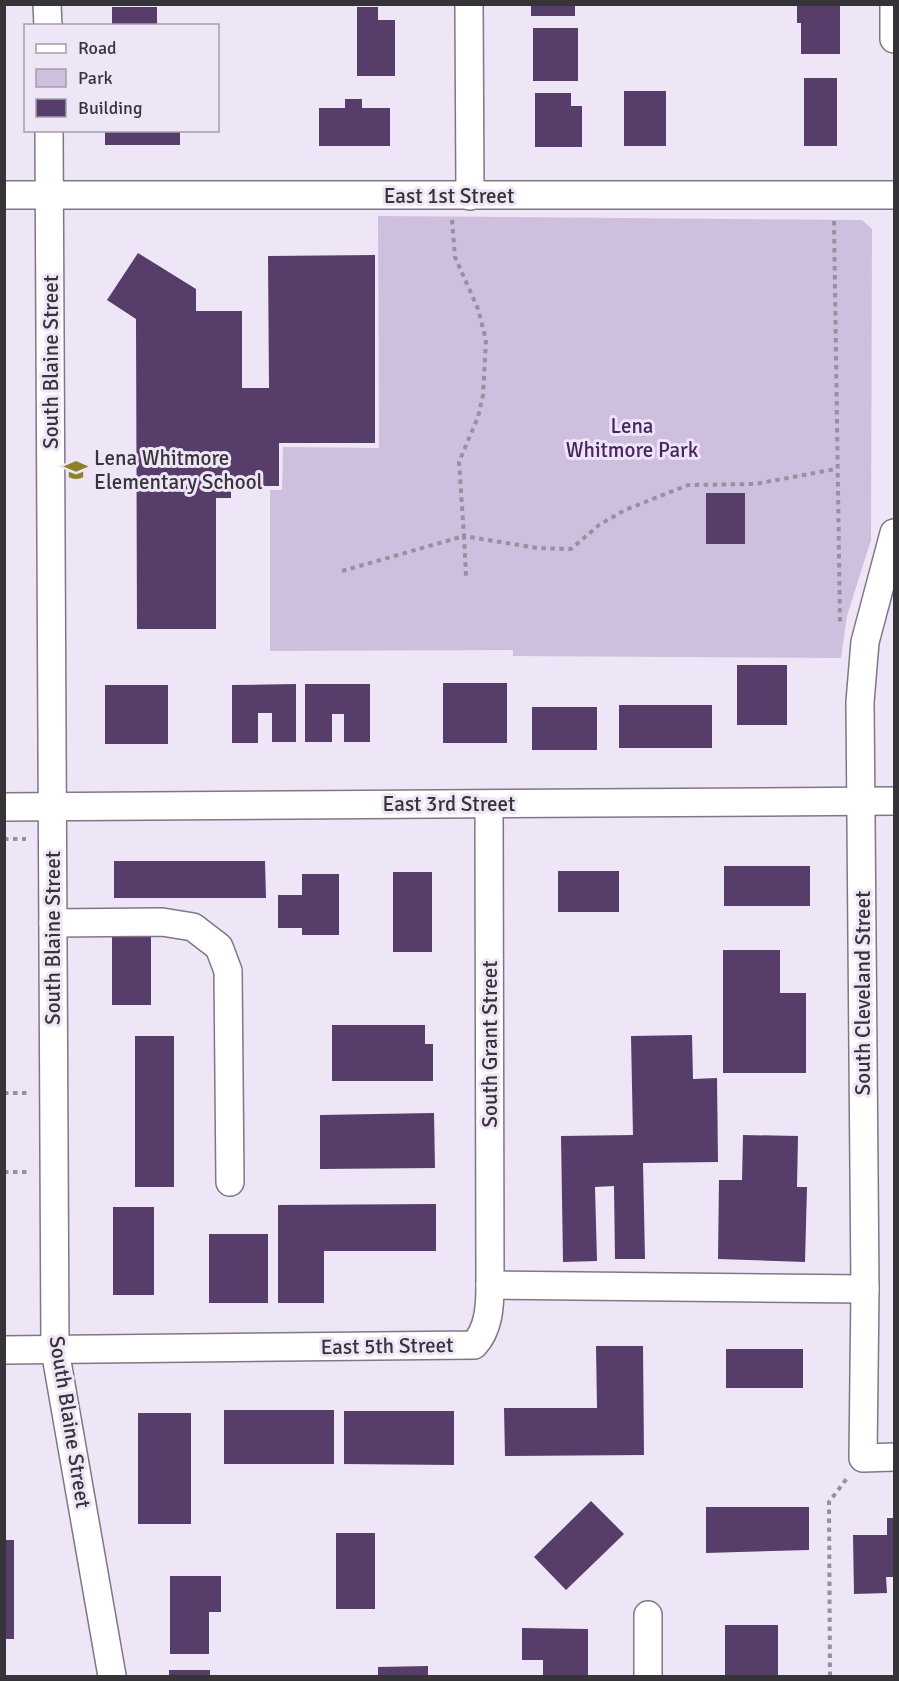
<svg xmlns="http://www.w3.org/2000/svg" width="899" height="1681" viewBox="0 0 899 1681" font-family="Signika,sans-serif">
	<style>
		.green { fill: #cfbfdf }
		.building { fill: #563d6a }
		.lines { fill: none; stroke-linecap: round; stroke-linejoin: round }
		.minor-casing { stroke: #7f7786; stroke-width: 30 }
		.path { stroke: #97919d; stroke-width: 4; stroke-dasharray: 4.5 4.5; stroke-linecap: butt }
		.minor { stroke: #fff; stroke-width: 27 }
		.labels { text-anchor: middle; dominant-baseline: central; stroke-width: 6; stroke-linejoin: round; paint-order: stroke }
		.street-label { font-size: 21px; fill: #363339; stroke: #eee5f6 }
		.park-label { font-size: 21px; fill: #492462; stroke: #eee5f6 }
		.poi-label { font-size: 21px; fill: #363339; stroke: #eee5f6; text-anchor: start }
	</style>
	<rect width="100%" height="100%" fill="#eee5f6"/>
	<polygon class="green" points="378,216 862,220 872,229 871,540 847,616 841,658 513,656 513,650 270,651 270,490 282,490 283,447 379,448"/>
	<g class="building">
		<rect x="531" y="4" width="44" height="12"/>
		<polygon points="797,5 840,5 840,54 801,54 801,23 797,23"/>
		<rect x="112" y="7" width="45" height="19"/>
		<polygon points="357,7 378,7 378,20 395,20 395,76 357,76"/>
		<rect x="533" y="28" width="45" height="53"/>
		<rect x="804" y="78" width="33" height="68"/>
		<rect x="624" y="91" width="42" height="55"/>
		<polygon points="535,93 571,93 571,106 582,106 582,147 535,147"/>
		<polygon points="345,99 362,99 362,108 390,108 390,146 319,146 319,108 345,108"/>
		<rect x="105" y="130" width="75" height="15"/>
		<polygon points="138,253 196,289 196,311 242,311 242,388 269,388 268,256 375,255 375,443 279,443 279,486 231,486 231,498 216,498 216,629 137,629 136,319 107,300"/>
		<rect x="706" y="493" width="39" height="51"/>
		<rect x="737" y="665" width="50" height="60"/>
		<rect x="443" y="683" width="64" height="60"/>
		<polygon points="296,684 296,742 272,742 272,713 258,713 258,743 232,743 232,685"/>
		<polygon points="305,684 370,684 370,742 344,742 344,714 332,714 332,742 305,742"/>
		<rect x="105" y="685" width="63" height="59"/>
		<rect x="619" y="705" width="93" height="43"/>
		<rect x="532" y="707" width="65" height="43"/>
		<polygon points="114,861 265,861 266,898 114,898"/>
		<rect x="724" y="866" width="86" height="40"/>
		<rect x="558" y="871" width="61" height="41"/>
		<rect x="393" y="872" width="39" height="80"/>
		<polygon points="302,874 339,874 339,935 302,935 302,928 278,928 278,895 302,895"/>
		<rect x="112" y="936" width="39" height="69"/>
		<polygon points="723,950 780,950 780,993 806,993 806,1073 723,1073"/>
		<polygon points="332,1025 425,1025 425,1044 433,1044 433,1081 332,1081"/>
		<polygon points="692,1035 693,1079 717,1078 718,1162 643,1163 645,1259 615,1259 614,1186 595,1187 597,1261 563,1262 561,1136 633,1135 631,1036"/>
		<rect x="135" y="1036" width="39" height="151"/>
		<polygon points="434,1113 435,1168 320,1169 320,1115"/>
		<polygon points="743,1135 798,1136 797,1187 807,1187 805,1262 718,1259 719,1180 742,1180"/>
		<polygon points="436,1204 436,1251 324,1251 324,1303 278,1303 278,1205"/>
		<rect x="113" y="1207" width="41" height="88"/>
		<rect x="209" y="1234" width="59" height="69"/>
		<polygon points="596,1346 643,1346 644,1455 505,1456 504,1408 597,1408"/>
		<rect x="726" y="1349" width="77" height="39"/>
		<rect x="224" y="1410" width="110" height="54"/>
		<polygon points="344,1411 454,1411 454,1465 344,1464"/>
		<rect x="138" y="1413" width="53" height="111"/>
		<polygon points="591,1501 624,1534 566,1590 534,1557"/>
		<polygon points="706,1507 809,1507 809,1550 706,1553"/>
		<polygon points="887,1518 894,1518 894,1577 886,1577 887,1593 854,1594 853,1535 887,1535"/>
		<rect x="336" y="1533" width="39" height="76"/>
		<rect x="4" y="1540" width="10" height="99"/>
		<polygon points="170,1576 221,1576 221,1612 209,1612 209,1654 170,1654"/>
		<rect x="725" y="1625" width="53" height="51"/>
		<polygon points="522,1628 588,1629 588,1676 543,1676 543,1660 522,1660"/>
		<polygon points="428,1666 428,1676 378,1676 378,1667"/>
		<rect x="169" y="1670" width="41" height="6"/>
	</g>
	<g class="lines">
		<g class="minor-casing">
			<g id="minor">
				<polyline points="47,4 48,26"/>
				<polyline points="469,4 470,196"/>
				<polyline points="894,4 894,39"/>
				<polyline points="49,130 55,1350 112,1676"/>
				<polyline points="4,195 894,195"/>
				<polyline points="894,533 865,642 860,702 865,1289 863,1458 894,1457"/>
				<polyline points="4,807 894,801"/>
				<polyline points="53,923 162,922 193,927 219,947 228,971 230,1182"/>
				<polyline points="490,1285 865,1289"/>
				<path d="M4,1350L474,1345C489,1329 490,1306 490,1285L489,804"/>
				<polyline points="648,1676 648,1615"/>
			</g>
		</g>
		<g class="path">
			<polyline points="452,220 455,257 478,309 486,340 483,395 478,417 459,462 464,536 537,548 571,549 599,525 625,510 688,485 755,484 836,469"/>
			<polyline points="834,221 840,624"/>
			<polyline points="342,571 464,536 466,576"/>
			<polyline points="4,839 26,839"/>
			<polyline points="4,1093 29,1093"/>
			<polyline points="4,1172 28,1172"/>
			<polyline points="830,1676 829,1502 848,1477"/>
		</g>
		<use href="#minor" class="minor"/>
	</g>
	<defs>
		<g id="school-bare" transform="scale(1.8)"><path d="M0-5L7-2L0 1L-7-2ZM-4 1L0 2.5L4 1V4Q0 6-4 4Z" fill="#908128" stroke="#eee5f6" stroke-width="2.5" paint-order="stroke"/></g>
	</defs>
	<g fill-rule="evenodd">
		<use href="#school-bare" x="76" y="470"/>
	</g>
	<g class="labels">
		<g class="street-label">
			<text x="449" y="196">East 1st Street</text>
			<text transform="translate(51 362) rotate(-90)">South Blaine Street</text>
			<text x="449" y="804">East 3rd Street</text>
			<text transform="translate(53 938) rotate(-90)">South Blaine Street</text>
			<text transform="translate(863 993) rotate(-90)">South Cleveland Street</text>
			<text transform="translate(490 1044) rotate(-90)">South Grant Street</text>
			<text transform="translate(387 1346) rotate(-1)">East 5th Street</text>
			<text transform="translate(70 1422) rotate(81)">South Blaine Street</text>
		</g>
		<g class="park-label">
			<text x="632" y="426">Lena<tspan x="632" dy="24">Whitmore Park</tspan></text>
		</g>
		<g class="poi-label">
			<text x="94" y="458">Lena Whitmore<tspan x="94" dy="24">Elementary School</tspan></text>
		</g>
	</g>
	<rect width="899" height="1681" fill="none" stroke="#363339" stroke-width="12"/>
	<rect x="24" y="24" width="195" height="108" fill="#eee5f6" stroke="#a49eaa" stroke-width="1.5"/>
	<rect x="36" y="44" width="30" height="9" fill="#ffffff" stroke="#a49eaa" stroke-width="1.5"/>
	<text x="78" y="54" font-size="18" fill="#363339">Road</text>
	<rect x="36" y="69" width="30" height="18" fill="#cfbfdf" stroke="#a49eaa" stroke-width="1.5"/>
	<text x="78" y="84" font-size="18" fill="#363339">Park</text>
	<rect x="36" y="99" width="30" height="18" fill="#563d6a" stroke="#a49eaa" stroke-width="1.5"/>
	<text x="78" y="114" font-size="18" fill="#363339">Building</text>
</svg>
